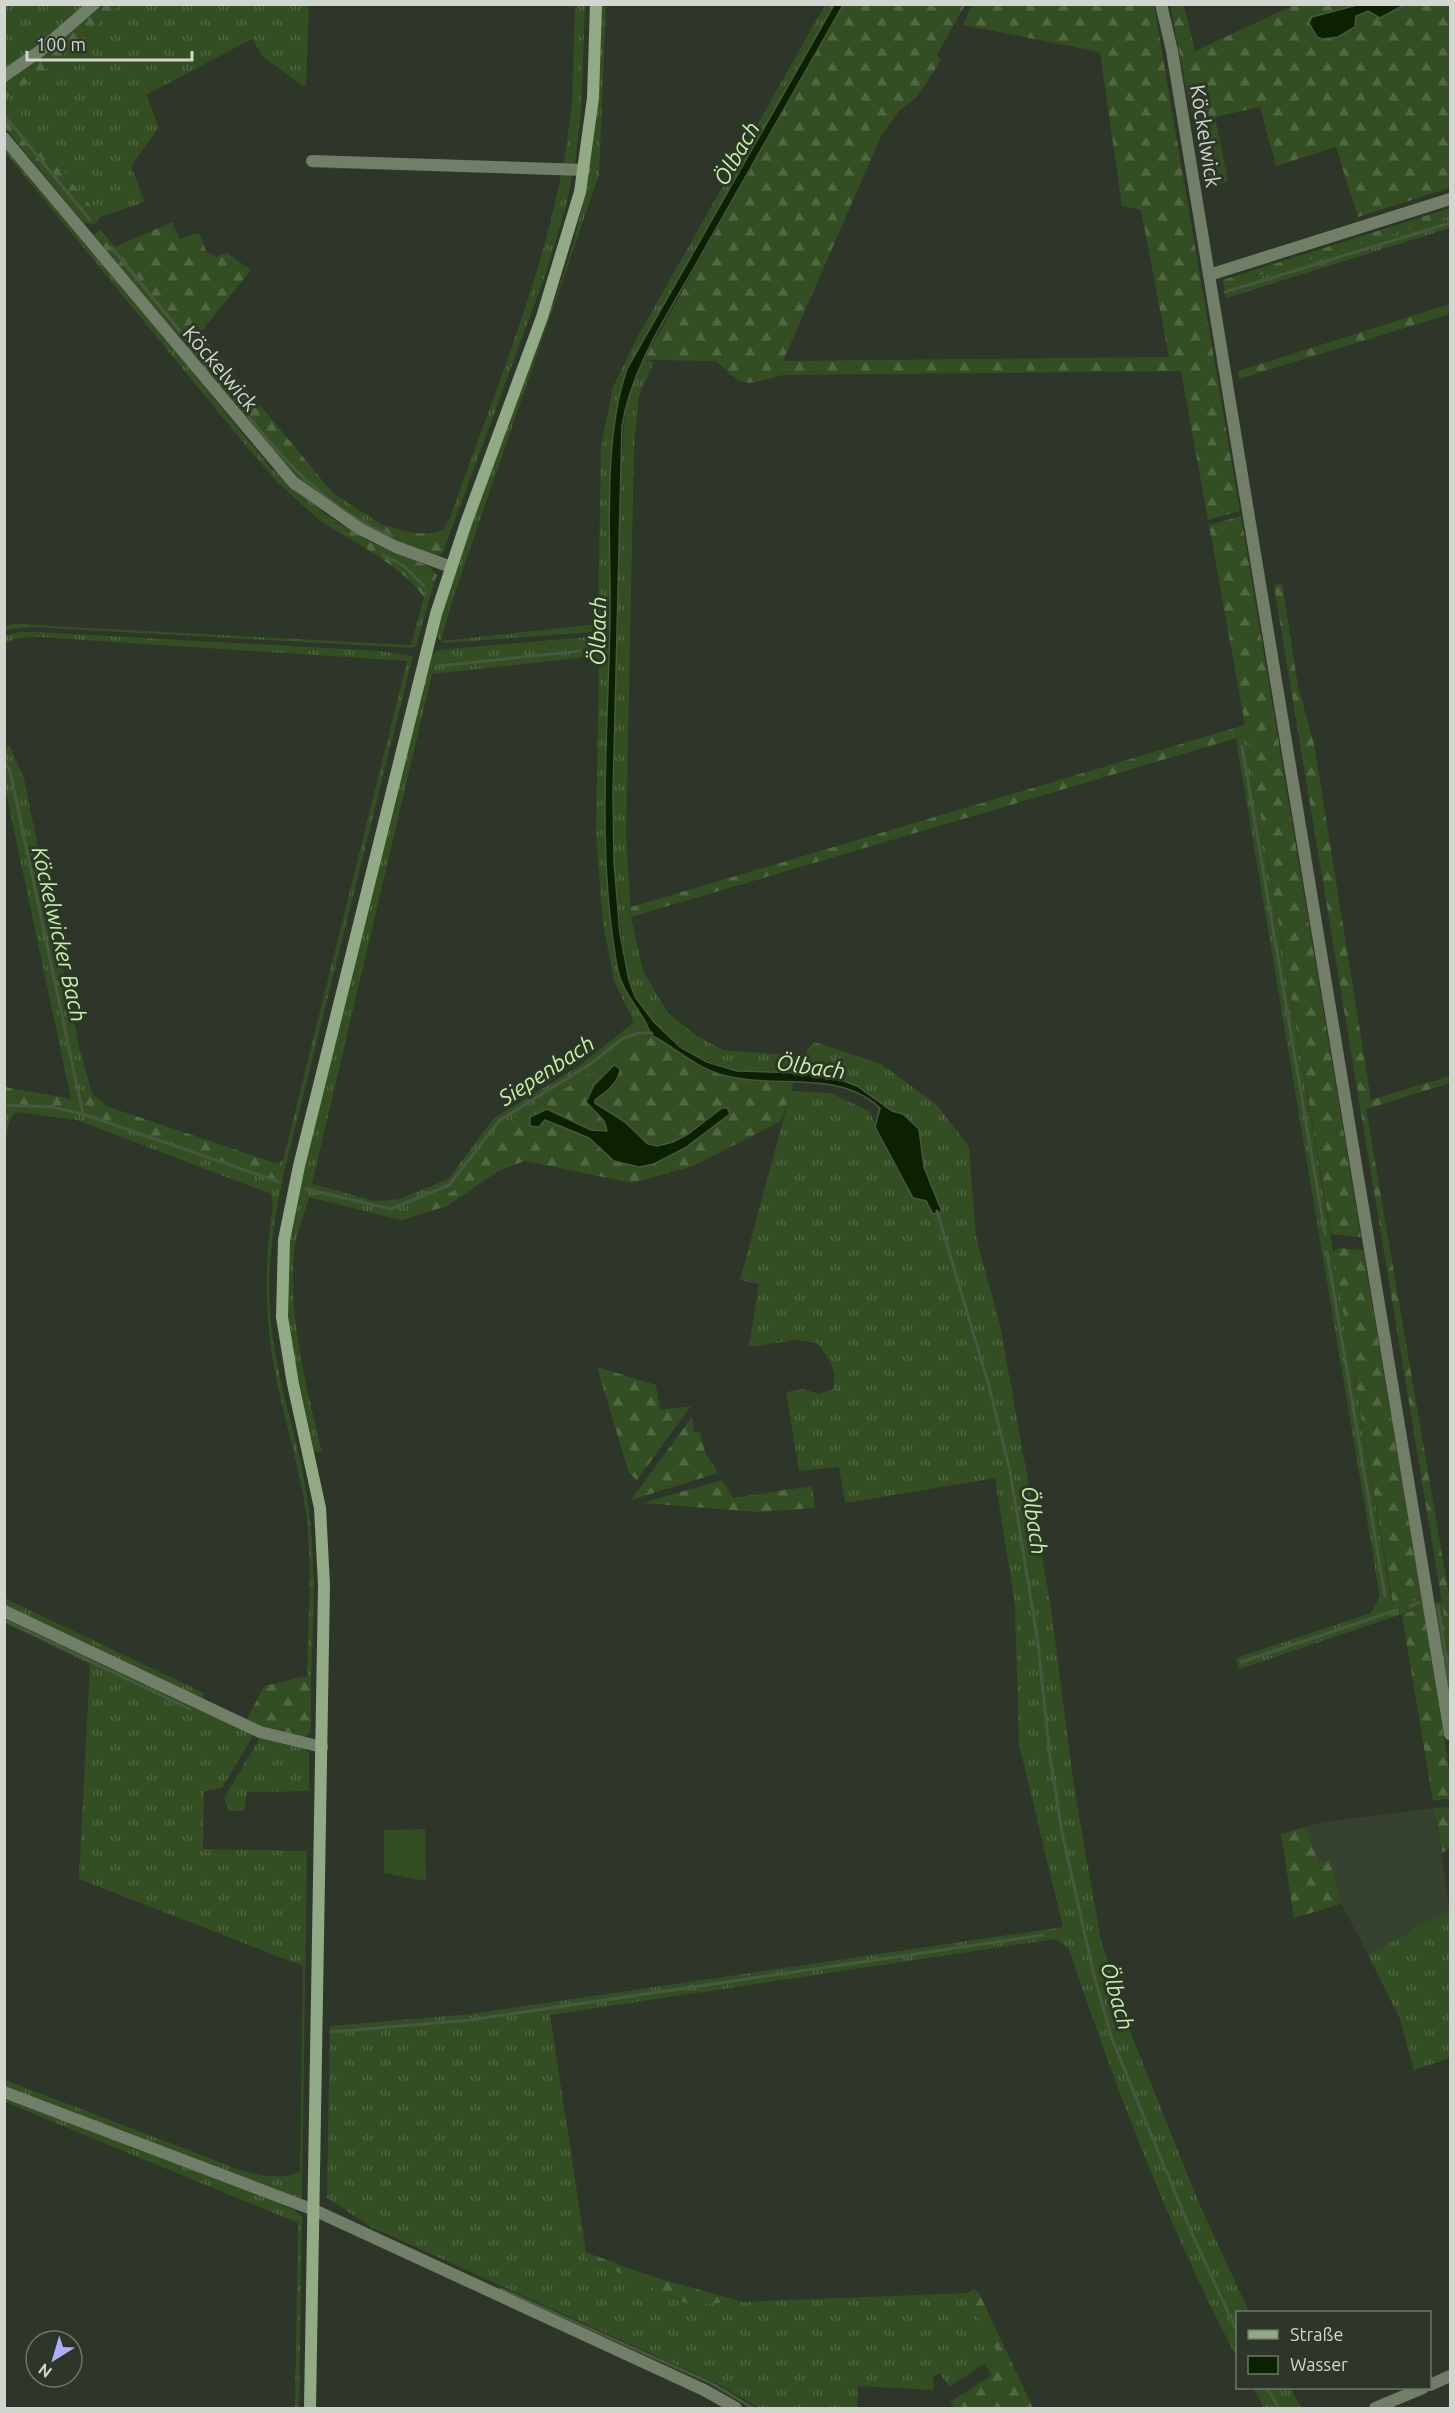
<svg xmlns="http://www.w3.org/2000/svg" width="1455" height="2413" viewBox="0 0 1455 2413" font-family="Ubuntu,sans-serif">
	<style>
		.built { fill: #36422f }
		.grass { fill: url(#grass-tufts); fill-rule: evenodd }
		.forest { fill: url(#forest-firs); fill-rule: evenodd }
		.pitch { fill: #344e23 }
		.water { fill: #0c2100; stroke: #47583e; stroke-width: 1.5 }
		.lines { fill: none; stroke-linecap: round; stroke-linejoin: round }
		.stream { stroke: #47583e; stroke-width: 3 }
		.minor { stroke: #717f68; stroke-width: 12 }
		.secondary { stroke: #93aa86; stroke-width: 12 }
		.labels { text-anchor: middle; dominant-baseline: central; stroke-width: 6; stroke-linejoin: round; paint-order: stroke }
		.street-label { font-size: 21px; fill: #d1d7ce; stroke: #2d3628 }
		.water-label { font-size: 22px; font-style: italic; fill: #c3f4a6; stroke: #2d3628 }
	</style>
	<defs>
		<pattern id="grass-tufts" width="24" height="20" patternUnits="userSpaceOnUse" patternTransform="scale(1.5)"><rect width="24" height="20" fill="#344e23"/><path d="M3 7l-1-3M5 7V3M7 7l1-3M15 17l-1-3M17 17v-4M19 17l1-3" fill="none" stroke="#506742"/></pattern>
		<pattern id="forest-firs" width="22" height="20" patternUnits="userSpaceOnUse" patternTransform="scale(1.5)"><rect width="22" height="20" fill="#344e23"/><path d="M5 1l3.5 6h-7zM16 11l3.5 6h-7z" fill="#506742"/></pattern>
	</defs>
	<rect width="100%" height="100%" fill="#2d3628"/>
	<polygon class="built" points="1434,1808 1450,1910 1368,1955 1337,1895 1330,1861 1319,1864 1306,1827 1322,1822"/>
	<g class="grass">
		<polygon points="4,5 91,5 5,75"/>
		<polygon points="120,5 309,5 306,86 302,85 263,57 252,39 146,95 159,127 131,166 145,202 100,217 4,99 50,66"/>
		<polygon points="575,5 585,5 581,112 575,163 572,166 350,157 564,163 572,104"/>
		<path d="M601,5H606L599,175L452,601L441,641L598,624L601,446L613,387L637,338L825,5H834L627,369L616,414L612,466L609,631L443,643L436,636C461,541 498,450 532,358C550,311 569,264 580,216C597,146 600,76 601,5Z"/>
		<polygon points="4,142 270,467 326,515 319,520 277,482 242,441 5,152"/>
		<path d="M312,164L572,175L565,210L547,270L449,536L443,530L451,515C489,406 539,288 561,175L312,168Z"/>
		<polygon points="1450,216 1450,228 1226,298 1224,286"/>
		<polygon points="644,360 654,362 639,396 634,446 626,835 631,917 643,971 668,1013 697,1036 723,1050 800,1056 796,1073 737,1071 695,1056 662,1031 645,1011 635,997 625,964 614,862 613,796 621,473 626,400"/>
		<polygon points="333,493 381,524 378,535 316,496"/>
		<polygon points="428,582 434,583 416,646 411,648 32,627 5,630 5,626 15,624 411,645"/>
		<polygon points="37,632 379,651 413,656 284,1173 278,1164 283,1160 407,661 39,637 18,638 5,643 5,636 19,632"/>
		<path d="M599,636L609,637C609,718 602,799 607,880C609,911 611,944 619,975C626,999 645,1014 651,1035H643L626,1044L585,1077L501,1126L457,1190L388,1217L309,1197C304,1215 296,1234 294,1251C288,1319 307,1388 322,1453L314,1451L288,1329V1251L298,1194L430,656L438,650ZM587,657L599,667L596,833L603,923L614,981L634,1022L579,1066L494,1118L448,1179L400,1199L375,1201L312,1184L432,674Z"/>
		<polygon points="1247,735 1392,1605 1421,1596 1423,1607 1239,1669 1236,1658 1371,1613 1380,1597 1236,739"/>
		<polygon points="10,746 24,779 80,1051 92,1093 71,1099 5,788 4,748"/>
		<path d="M815,1042L881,1064L936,1104L969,1147L976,1237L1000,1325L1050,1602L1075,1793L1101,1941L1132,2036L1199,2203L1249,2312H1238L1237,2358C1168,2227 1116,2089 1069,1949L1055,1939L550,2015L587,2258L688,2304L967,2293L998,2355L949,2387L940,2373L933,2377L934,2390L858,2386L857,2408H759L716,2383L371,2227L327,2198L330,2026L471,2014L1063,1927L1019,1745L1015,1605L995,1478L845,1503L839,1467L799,1471L786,1392L803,1389L819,1394L833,1389C838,1371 828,1357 817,1343L796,1340L749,1347L759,1284L740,1280L791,1091L830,1093L869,1111L913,1198L941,1208L924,1167L920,1138L903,1114L892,1111L857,1086L839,1079L803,1073L807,1049Z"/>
		<path d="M5,1105L52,1107L83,1114L282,1183C270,1237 265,1291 274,1346C282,1397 300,1446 307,1497C316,1556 314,1616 311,1675L307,1676C308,1622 313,1566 306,1512C298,1457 278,1403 271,1348C264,1299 266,1252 273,1203L271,1194L77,1120L16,1112L10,1118L5,1143Z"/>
		<polygon points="4,1598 204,1693 200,1701 5,1607"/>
		<polygon points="1442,1601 1450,1651 1450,1718 1432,1604"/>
		<path d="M4,1613L254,1734L222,1788L204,1791L203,1849L307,1851L302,2197L299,2199L5,2089V2080L243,2171C264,2176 280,2179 300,2172L303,1966L79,1879L90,1664L5,1623Z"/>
		<polygon points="261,1736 304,1748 309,1753 309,1791 247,1792 244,1811 229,1811 224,1798"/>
		<polygon points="1450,1910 1450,2058 1414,2070 1400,2019 1368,1955"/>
		<polygon points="4,2095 264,2197 293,2209 302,2216 299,2408 295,2408 298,2223 5,2102"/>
		<polygon points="1253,2388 1290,2388 1302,2408 1264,2408"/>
	</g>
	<g class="forest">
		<path d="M843,4L965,5L937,55L941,60L918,96L899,111L882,134L783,361L1169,357L1141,210L1122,206L1100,52L963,25L972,5H1154L1240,511L1208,520L1181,371L783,375C745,385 746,390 716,361L644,360Z"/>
		<polygon points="99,5 120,5 50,66 5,99 4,81"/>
		<polygon points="1170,5 1184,5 1195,51 1294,5 1357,5 1312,17 1323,39 1338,37 1356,25 1356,16 1368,11 1376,17 1395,11 1404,5 1450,5 1450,188 1358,217 1336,147 1276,166 1260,107 1215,117 1228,181 1206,188"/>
		<polygon points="5,100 100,217 96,224 84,223 5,128"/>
		<polygon points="1450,208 1450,216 1224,286 1223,280"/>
		<polygon points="172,222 180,239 199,233 206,251 216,257 227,253 251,270 200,333 333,493 316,496 300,483 191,356 94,235 100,229 115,247"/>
		<polygon points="1450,304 1450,314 1239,379 1238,371"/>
		<path d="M326,515L368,541L428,566L437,575L434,583H428L424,597C398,563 355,543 319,520Z"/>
		<polygon points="1241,516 1361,1237 1331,1234 1247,735 631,917 631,907 1245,725 1209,525"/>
		<path d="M381,524C401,530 422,538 443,530L449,536L443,553L437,556L378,535Z"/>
		<polygon points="1282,583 1298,686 1314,744 1371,1100 1450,1076 1450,1083 1366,1109 1450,1601 1450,1651 1274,586"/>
		<path d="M643,1035C662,1035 688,1062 707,1070C735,1082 765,1082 794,1083L781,1121L693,1166L632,1183L525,1161L500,1170L447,1206L402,1220L388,1217L456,1190L501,1126L585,1077L626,1044ZM610,1067L619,1074L610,1089L595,1100C599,1112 614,1115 624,1122C633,1128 639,1139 649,1144C671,1155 698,1125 714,1113L700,1137L685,1148L608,1156C590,1133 558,1118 529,1121L530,1117C558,1098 579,1138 608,1131V1126L593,1111L587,1097Z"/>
		<polygon points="5,1087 71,1099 92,1093 106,1106 278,1164 284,1173 282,1183 83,1114 52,1107 5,1105"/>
		<polygon points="1339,1248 1363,1250 1421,1596 1393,1605 1333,1252"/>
		<polygon points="597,1367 656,1385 660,1410 691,1406 637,1480 629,1473"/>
		<polygon points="692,1417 694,1432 700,1432 705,1452 718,1473 631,1500"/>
		<polygon points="722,1480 733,1498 812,1486 815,1508 757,1512 643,1503"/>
		<polygon points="1423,1607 1450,1774 1450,1798 1433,1801 1402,1615"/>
		<polygon points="311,1675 311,1732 304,1738 245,1723 264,1686"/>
		<polygon points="1450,1807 1450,1848 1442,1853 1434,1808"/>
		<polygon points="1306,1827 1319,1863 1330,1860 1341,1904 1294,1918 1281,1834"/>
		<polygon points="585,2252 653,2277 744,2302 688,2304 587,2258"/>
		<polygon points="974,2289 979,2293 1033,2408 955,2408 950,2402 992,2375 985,2364 998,2355 967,2293"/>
	</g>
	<path class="pitch" d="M425,1829L426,1880C409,1880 400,1875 384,1873V1830Z"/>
	<g class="water">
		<path d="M834,5H843C796,89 747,173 700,257C670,311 632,365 622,426L613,796L614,862L620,934L629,980L635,997L654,1022L680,1047L707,1062L737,1071L803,1073L839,1079L857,1086L892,1111L903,1114L919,1129L924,1167L942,1212L933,1214L926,1201L913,1198L875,1127L880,1108C839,1069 777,1089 727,1076C696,1069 678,1049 651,1035C644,1012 624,997 618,971C596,855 608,735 610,618C611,541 602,441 627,369Z"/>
		<polygon points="1357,5 1404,5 1380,18 1368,11 1356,16 1355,27 1338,37 1322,39 1317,37 1309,23 1312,17"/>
		<path d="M614,1065L620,1069C618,1084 606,1092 595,1100V1103L625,1122L648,1144L657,1146L673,1142L688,1134L722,1108H727L730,1114L685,1148L654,1164L639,1167L614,1161L589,1138L545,1120L539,1127L530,1126V1117L547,1109L591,1130L607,1131L604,1121L586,1102L594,1085Z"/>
	</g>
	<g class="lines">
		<g class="stream">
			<polyline points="4,115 90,220"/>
			<polyline points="111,247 185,337"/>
			<polyline points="1225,292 1450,223"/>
			<path d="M195,349C252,419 305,502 392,536"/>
			<polyline points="383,555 404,566 424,586"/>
			<polyline points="438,666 580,651"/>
			<polyline points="1242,746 1325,1234"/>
			<polyline points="4,761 10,771 83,1114"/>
			<polyline points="4,1105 52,1107 83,1114 279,1182"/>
			<polyline points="306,1189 391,1209 449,1185 500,1120 589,1065 622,1039 638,1033 652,1033"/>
			<polyline points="937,1211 989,1386 1010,1471 1038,1643 1050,1757 1062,1832 1094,1975 1112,2039 1190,2229 1238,2334"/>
			<polyline points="1327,1252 1385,1596"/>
			<polyline points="1410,1606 1419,1603"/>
			<polyline points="1438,1606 1450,1683"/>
			<polyline points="4,1620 190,1709"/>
			<polyline points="1241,1662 1397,1610"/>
			<polyline points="331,2032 470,2020 1043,1935"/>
			<polyline points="501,2289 711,2383 753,2408"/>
			<polyline points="1267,2388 1279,2408"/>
		</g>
		<g class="minor">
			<polyline points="1161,4 1172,51 1450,1734"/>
			<polyline points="4,76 40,51 94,4"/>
			<polyline points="4,138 293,482 360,529 396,547 451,567"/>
			<polyline points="312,161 584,170"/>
			<polyline points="1209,275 1450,199"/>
			<polyline points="4,1611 260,1732 322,1747"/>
			<polyline points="4,2092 314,2210 704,2390 736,2408"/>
			<polyline points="1430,2385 1450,2376"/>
			<polyline points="1375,2408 1423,2388"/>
		</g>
		<polyline class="secondary" points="310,2408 324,1585 320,1508 293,1384 282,1317 284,1240 299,1166 436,614 466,523 542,317 580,192 593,98 596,4"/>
	</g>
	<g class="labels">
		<g class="street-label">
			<text transform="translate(1206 136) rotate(81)">Köckelwick</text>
			<text transform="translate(221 368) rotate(50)">Köckelwick</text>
		</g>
		<g class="water-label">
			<text transform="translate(736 153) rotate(-60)">Ölbach</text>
			<text transform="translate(597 631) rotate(-89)">Ölbach</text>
			<text transform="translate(60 934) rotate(77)">Köckelwicker Bach</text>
			<text transform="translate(811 1066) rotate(8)">Ölbach</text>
			<text transform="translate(546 1070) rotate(-33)">Siepenbach</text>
			<text transform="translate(1035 1520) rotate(81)">Ölbach</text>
			<text transform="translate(1118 1996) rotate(74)">Ölbach</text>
		</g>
	</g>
	<rect width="1455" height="2413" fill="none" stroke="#d1d7ce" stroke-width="12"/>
	<rect x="1236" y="2311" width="195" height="78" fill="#2d3628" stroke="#6f766a" stroke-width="1.5"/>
	<rect x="1248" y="2330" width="30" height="9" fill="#93aa86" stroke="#6f766a" stroke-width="1.5"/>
	<text x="1290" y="2341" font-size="18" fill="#d1d7ce">Straße</text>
	<rect x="1248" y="2356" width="30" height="18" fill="#0c2100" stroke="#6f766a" stroke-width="1.5"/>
	<text x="1290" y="2371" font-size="18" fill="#d1d7ce">Wasser</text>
	<g transform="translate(54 2359) rotate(217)"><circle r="28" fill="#2d3628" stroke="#6f766a" stroke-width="1.5"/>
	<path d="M0-4.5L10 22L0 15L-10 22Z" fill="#afaefa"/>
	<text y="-9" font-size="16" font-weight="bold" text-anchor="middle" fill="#d1d7ce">N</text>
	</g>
	<path d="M27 51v9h165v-9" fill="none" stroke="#d1d7ce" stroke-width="3"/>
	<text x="36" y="51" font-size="18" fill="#d1d7ce" stroke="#2d3628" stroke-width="4.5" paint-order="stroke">100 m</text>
</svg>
